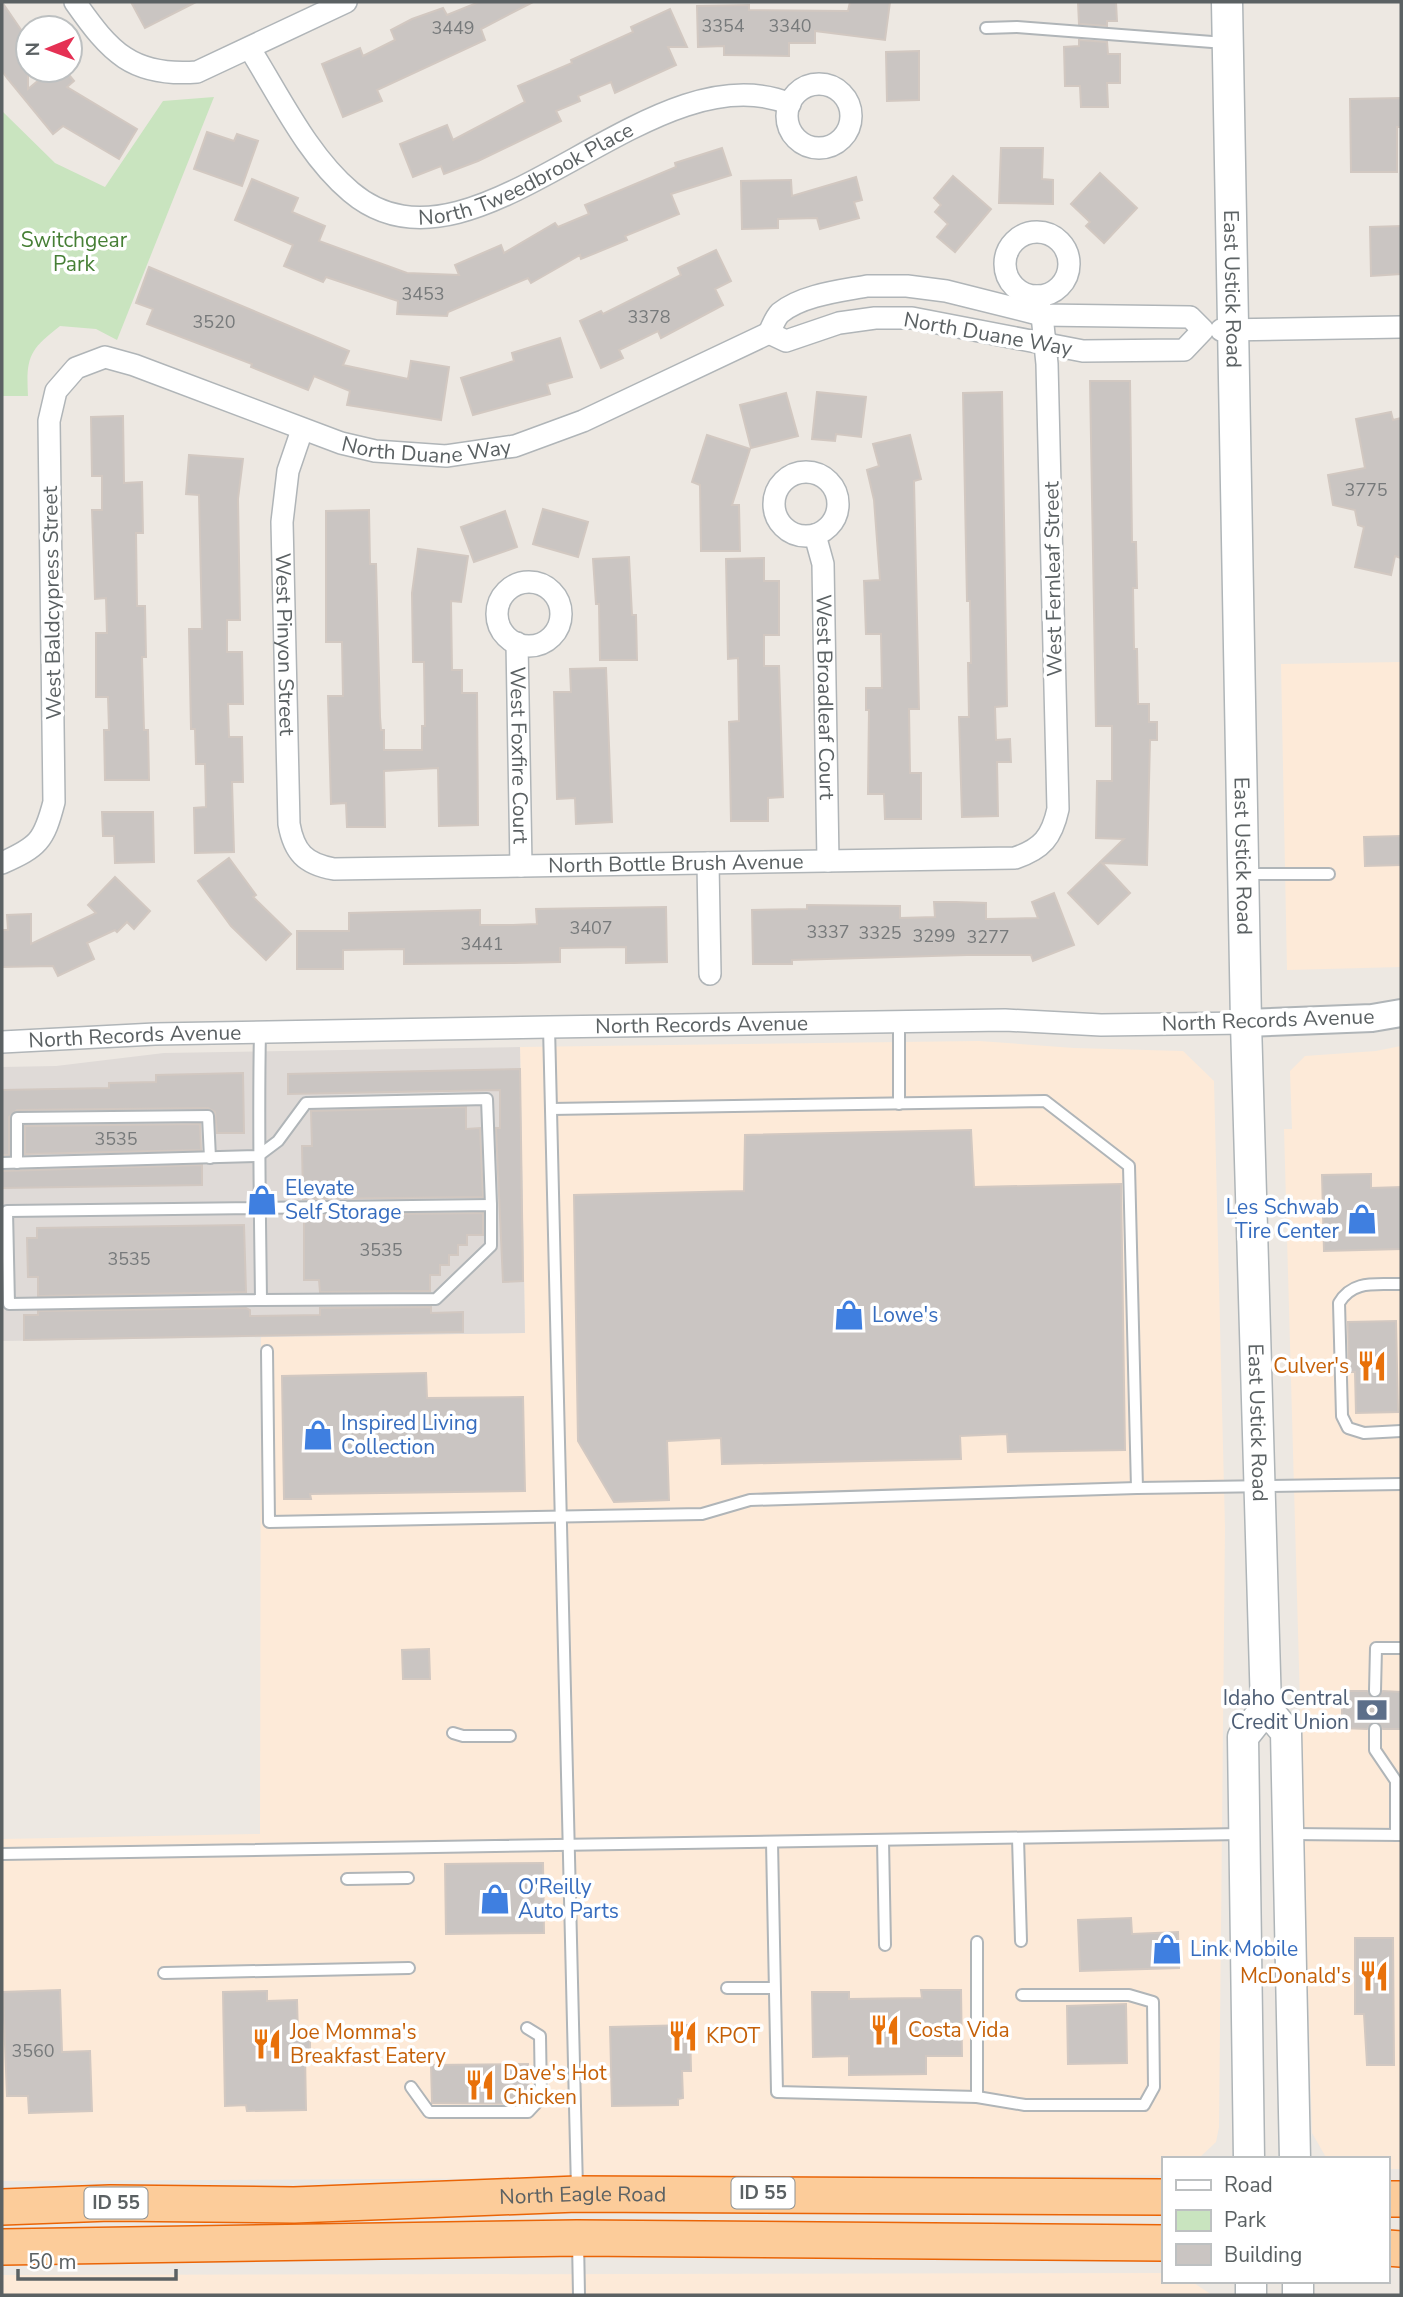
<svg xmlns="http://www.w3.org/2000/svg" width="1403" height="2297" viewBox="0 0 1403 2297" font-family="'Nunito Sans',sans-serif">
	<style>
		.commercial { fill: #fdead8 }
		.industrial { fill: #dfdad7 }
		.green { fill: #c9e4bf }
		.building { fill: #cac5c2; stroke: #d2c8c1; stroke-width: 2 }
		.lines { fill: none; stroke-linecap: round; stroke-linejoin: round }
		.service-casing { stroke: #b0b5b8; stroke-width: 14 }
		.minor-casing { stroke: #b0b5b8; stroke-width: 24 }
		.tertiary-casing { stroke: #b0b5b8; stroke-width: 30 }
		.secondary-casing { stroke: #afb5b8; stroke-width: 33 }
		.trunk-casing { stroke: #ea6406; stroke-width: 38 }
		.service { stroke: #fff; stroke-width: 10 }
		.minor { stroke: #fff; stroke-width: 21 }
		.tertiary { stroke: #fff; stroke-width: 26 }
		.secondary { stroke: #fff; stroke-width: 30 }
		.trunk { stroke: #fccc9a; stroke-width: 35 }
		.labels { text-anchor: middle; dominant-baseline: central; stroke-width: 7; stroke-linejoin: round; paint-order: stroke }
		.number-label { font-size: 18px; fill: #777a7b }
		.shield { fill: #fff; stroke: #8c9092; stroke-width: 2 }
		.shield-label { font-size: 19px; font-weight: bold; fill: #5b6163 }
		.street-label { font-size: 21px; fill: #5b6163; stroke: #fff }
		.park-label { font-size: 21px; fill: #467f35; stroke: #fff }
		.shop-label { font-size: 21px; fill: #366cbe; stroke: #fff; text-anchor: start }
		.food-label { font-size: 21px; fill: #c56008; stroke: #fff; text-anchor: start }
		.service-label { font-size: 21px; fill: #4e5e75; stroke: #fff; text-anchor: end }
	</style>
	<rect width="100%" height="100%" fill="#ede8e2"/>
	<g class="commercial">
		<polygon points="1401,662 1401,967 1287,970 1281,664"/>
		<polygon points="979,1041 1074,1048 1183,1051 1214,1081 1225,1528 1219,2127 1216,2142 1198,2159 1163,2159 1163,2175 2,2181 2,1839 260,1834 261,1336 525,1333 520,1047"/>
		<polygon points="1401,1046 1401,2169 1387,2169 1387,2159 1327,2159 1312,2133 1284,1129 1292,1129 1290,1071 1305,1056 1376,1051"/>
		<polygon points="1163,2273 1163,2281 1191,2281 1212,2295 2,2295 2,2275"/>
	</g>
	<polygon class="industrial" points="520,1047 525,1333 2,1341 2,1067 56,1066 164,1053"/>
	<path class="green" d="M214,97L117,340L96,329L60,326C29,350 26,357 28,396H2V111L55,163L105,187L163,101Z"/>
	<g class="building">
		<polygon points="2,2 28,40 28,89 51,70 65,70 74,81 67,87 137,129 119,159 63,126 53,134 7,78 2,71"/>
		<polygon points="131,2 196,2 145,28"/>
		<polygon points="479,2 533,2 481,29 485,40 377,90 382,101 343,117 322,64 360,48 363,56 395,40 391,30 412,19 443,8 447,15"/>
		<polygon points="850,2 890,2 885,40 815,31 815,43 789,43 789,56 724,55 724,46 698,47 697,6 749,5 749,10 848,11"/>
		<polygon points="1078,2 1116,2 1117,21 1107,21 1107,26 1079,24"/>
		<polygon points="670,9 687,47 668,47 676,65 615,93 611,82 578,96 580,101 556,111 561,121 478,161 444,174 441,166 413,177 400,144 447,125 453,140 525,102 518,86 572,63 571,60 633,32 631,27"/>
		<polygon points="1079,40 1107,42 1108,54 1120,54 1120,83 1107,83 1108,107 1081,107 1080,86 1065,86 1064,47 1079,46"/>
		<polygon points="919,51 919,100 887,101 886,52"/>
		<polygon points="1401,98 1401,127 1397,127 1397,172 1351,172 1350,99"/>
		<polygon points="207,132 234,141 237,134 258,141 242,186 194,169"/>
		<polygon points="722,148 731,175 671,194 679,214 625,236 627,240 581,259 580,255 531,283 528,278 448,312 447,316 397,314 398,301 326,277 323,282 284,266 293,245 235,220 252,179 298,198 292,212 325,226 319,241 407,273 459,275 455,265 501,245 504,253 555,223 558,227 589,214 585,205 676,167 675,163"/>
		<polygon points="1001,148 1043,148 1042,179 1053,180 1053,204 999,203"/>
		<polygon points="1100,173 1137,208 1104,243 1086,226 1090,222 1071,204"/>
		<polygon points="953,176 991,209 955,252 937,237 948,224 935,212 941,205 934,198"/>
		<polygon points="856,177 862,200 854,202 859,218 820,229 817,218 778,219 778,228 742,229 741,181 791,180 792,196"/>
		<polygon points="1401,226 1401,274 1371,276 1370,227"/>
		<polygon points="716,250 731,281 715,289 723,305 661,338 658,331 619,350 623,358 601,368 580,321 601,311 603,314 681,275 678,268"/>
		<polygon points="149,267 349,351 343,365 408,379 411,361 449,367 441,420 347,405 350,391 314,376 308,390 251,367 252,364 147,324 153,309 136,303"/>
		<polygon points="560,338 572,377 547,384 550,394 473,415 461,378 514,361 512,353"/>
		<polygon points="1090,381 1130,381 1132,542 1136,542 1137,588 1133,588 1134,649 1137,649 1138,704 1149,704 1149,722 1157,722 1157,740 1150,740 1147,865 1102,863 1130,893 1098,924 1068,893 1124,839 1096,838 1097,781 1112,781 1112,726 1096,726"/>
		<polygon points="817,392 866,397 861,437 836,434 835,441 812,439"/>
		<polygon points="1002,392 1007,706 995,707 996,740 1010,739 1011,762 997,762 998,816 962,817 959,717 969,717 968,663 971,663 970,601 967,601 963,393"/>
		<polygon points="786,393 798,436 751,448 740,405"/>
		<polygon points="1391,412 1393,420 1401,418 1401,558 1395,556 1391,575 1355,567 1364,527 1358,525 1355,510 1333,505 1328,475 1365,468 1356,419"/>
		<polygon points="123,416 124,483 142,482 143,533 136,533 137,606 145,606 146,657 142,657 144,730 148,730 149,780 105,780 104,730 109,730 108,697 96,697 96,633 107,633 106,598 95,599 92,510 102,510 102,476 92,476 91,417"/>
		<polygon points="707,435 750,449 732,505 739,505 740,551 701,551 700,485 692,482"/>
		<polygon points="910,435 921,479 914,481 919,709 909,709 910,773 921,773 921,819 885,819 884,794 868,794 869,710 866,710 866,688 882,688 881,634 866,634 864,581 880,580 874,500 867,470 879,466 873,444"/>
		<polygon points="189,455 243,459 238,499 240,620 227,620 227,652 242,652 243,704 228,704 229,737 242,737 243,782 232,782 234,852 195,853 194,808 206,807 205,764 196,764 195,729 191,729 189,629 202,629 199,495 186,494"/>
		<polygon points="543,509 588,522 578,557 533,544"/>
		<polygon points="369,510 370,564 376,564 380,717 381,730 384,730 384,750 422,750 422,726 425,726 424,662 413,662 412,593 418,549 468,556 461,602 451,601 452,670 462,670 462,693 477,693 478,825 439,826 438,768 384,771 385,827 347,827 346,803 331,804 328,696 343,696 342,642 326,642 326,511"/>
		<polygon points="505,511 517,547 474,562 461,527"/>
		<polygon points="629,557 632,615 636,615 637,660 600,660 599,604 596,604 593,559"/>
		<polygon points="764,558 764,581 779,581 779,635 764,635 764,666 779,666 783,797 768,798 768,821 731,821 729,722 739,721 738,658 728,659 726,559"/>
		<polygon points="606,668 612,822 576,824 575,798 557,799 554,692 571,692 570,669"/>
		<polygon points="102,812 153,812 154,862 115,863 114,836 103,836"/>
		<polygon points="1401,836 1401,865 1365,866 1364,837"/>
		<polygon points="229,858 256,895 253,897 291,934 266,960 231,926 198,881"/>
		<polygon points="115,877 150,911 134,929 127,922 117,932 115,930 87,943 94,959 58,976 53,966 2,967 2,930 8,930 7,915 31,914 31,944 96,913 88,905"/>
		<polygon points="1054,893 1074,945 1033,961 1031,955 967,955 792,960 792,964 753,964 752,910 807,909 807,905 900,906 900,918 935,917 934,902 956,902 986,903 986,919 1038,918 1032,902"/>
		<polygon points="666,907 667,962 626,963 626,947 560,948 560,962 514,963 404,964 404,949 343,950 343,969 297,969 297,931 349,931 349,913 480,910 480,925 513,925 537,924 536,909"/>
		<polygon points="520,1069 523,1281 503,1282 496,1128 500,1128 500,1090 288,1094 288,1074"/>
		<polygon points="243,1073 244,1133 217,1133 215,1112 208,1108 17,1110 9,1117 9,1155 2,1155 2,1090 109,1088 109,1083 156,1082 156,1075"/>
		<polygon points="466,1107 466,1129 480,1128 483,1197 303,1199 302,1146 312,1146 311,1111"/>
		<polygon points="200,1124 201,1150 25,1154 25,1126"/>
		<polygon points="971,1130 974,1187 1121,1184 1125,1450 1008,1452 1007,1434 960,1436 961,1459 722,1464 721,1438 667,1441 669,1500 614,1502 578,1441 574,1195 744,1191 745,1135"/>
		<polygon points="202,1165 202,1185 2,1188 2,1171"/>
		<polygon points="1371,1174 1371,1188 1401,1187 1401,1249 1324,1251 1322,1175"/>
		<polygon points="483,1213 483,1235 467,1235 467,1245 458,1245 458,1255 449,1255 449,1265 440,1265 440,1275 430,1275 430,1291 320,1292 319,1280 304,1280 304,1215"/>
		<polygon points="244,1225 246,1292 38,1296 38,1277 28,1277 27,1238 37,1238 37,1228"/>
		<polygon points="431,1307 431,1313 463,1312 463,1332 24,1340 24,1315 38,1315 38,1311 246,1308 250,1310 250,1316 320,1315 320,1308"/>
		<polygon points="1396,1321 1398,1412 1356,1413 1355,1372 1349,1372 1348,1322"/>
		<polygon points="426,1373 427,1398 523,1397 525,1491 310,1494 311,1499 284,1499 282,1376"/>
		<polygon points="429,1649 430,1679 403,1679 402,1650"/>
		<polygon points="1342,1691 1367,1691 1376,1699 1383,1691 1401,1692 1401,1729 1383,1729 1376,1721 1367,1729 1342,1728"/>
		<polygon points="543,1863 544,1933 446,1934 445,1864"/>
		<polygon points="1131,1918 1132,1934 1178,1932 1179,1968 1080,1971 1078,1920"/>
		<polygon points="1355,1938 1393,1938 1394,2065 1367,2065 1364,2014 1355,2014"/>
		<polygon points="60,1990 62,2052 90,2051 92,2111 29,2113 28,2096 7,2096 3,1992"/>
		<polygon points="921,1990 961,1990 962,2056 926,2056 926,2074 849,2075 849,2056 813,2057 812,1992 849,1992 849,1999 922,1998"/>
		<polygon points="267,1991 267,2001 297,2000 298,2035 310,2035 310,2053 305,2053 306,2110 247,2111 246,2105 225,2106 223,1992"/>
		<polygon points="1126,2004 1127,2063 1068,2064 1067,2006"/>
		<polygon points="690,2025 691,2071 682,2071 683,2098 678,2099 678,2105 612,2106 610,2027"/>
		<polygon points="528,2064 529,2100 525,2104 432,2103 431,2065"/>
	</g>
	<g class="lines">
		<g class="service-casing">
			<g id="service">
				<polyline points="986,28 1017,27 1225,43"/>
				<polyline points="1245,874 1329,874"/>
				<polyline points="899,1022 899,1104"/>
				<polyline points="549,1027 577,2189"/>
				<path d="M260,1032C258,1122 260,1211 261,1300L9,1304L7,1211L491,1205V1246L436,1299L261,1300"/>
				<polyline points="551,1109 1045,1101 1129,1166 1137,1488"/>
				<polyline points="2,1163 258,1156 278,1141 306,1103 487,1099 491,1205"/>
				<polyline points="17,1163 17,1118 208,1116 210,1158"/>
				<path d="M1401,1284C1377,1285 1353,1279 1339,1303L1342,1416L1348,1428L1364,1433L1401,1431"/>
				<polyline points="267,1351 269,1522 702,1514 750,1500 1137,1488 1401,1484"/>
				<polyline points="1375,1691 1376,1648 1401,1648"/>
				<polyline points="1375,1729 1375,1750 1396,1781 1396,1835"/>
				<polyline points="453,1733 463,1736 510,1736"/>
				<polyline points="1290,1834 1401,1835"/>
				<polyline points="1018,1838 1021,1941"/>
				<polyline points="883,1840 885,1945"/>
				<polyline points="772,1842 777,2092 977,2097 977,1942"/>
				<polyline points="2,1854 1241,1834"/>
				<polyline points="347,1879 408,1878"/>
				<polyline points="164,1973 409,1968"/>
				<polyline points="727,1988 773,1988"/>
				<polyline points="411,2087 429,2112 528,2112 541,2098 540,2036 527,2028"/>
				<polyline points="977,2097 1025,2105 1144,2105 1154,2087 1153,2002 1129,1995 1022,1995"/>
				<polyline points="578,2241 579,2295"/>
			</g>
		</g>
		<g class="minor-casing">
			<g id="minor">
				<path d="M75,2C110,52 132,77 197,72L346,2"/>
				<path id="s1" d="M250,49C280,97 308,156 351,192C474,296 649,45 790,104"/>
				<circle cx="819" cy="116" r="32"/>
				<circle cx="1037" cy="264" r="32"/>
				<path d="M867,286H907L946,291L1042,315L1190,317L1203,330L1184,350L1083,351L912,318H875L839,323L786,341L769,333C772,327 775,318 780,313C802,295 840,291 867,286Z"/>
				<polyline points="1221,330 1401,327"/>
				<path id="s2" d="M302,430L288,471L282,522L289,824C294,852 305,864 334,869L1015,858C1042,849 1052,837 1058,809L1047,364L1042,315L1037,296"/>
				<circle cx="806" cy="504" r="32"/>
				<path id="s3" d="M815,535L823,564L828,861"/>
				<circle cx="529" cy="614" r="32"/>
				<path id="s4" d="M517,643L521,866"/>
				<path id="s5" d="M2,863C38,847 44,841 54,802L49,421L56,391L76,368L105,357L134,365L341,443L375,451L446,456L515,446L583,421L769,333"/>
				<polyline points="708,863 710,974"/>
				<path id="s6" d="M2,1042L155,1034L549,1027L1005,1020L1101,1025L1246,1023"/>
			</g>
		</g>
		<g class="tertiary-casing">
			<polyline id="tertiary" points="1246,1023 1372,1018 1401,1013"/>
		</g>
		<g class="secondary-casing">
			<g id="secondary">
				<path id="s7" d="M1227,2L1246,1023L1266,1708L1286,1732L1295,2159"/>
				<polyline points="1249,2159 1243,1737 1266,1708"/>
				<polyline points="1251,2281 1251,2295"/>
				<polyline points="1298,2281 1298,2295"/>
			</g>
		</g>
		<g class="trunk-casing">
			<g id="trunk">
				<polyline points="1387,2199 1401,2199"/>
				<path id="s8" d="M2,2207L110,2203L294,2205L577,2194L1163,2197"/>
				<polyline points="2,2247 577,2238 1163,2243"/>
				<polyline points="1387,2248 1401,2249"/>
			</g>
		</g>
		<use href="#service" class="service"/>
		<use href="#minor" class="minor"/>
		<use href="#tertiary" class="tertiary"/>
		<use href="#secondary" class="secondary"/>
		<use href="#trunk" class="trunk"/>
	</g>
	<defs>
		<g id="shop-bare" transform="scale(2.415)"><path d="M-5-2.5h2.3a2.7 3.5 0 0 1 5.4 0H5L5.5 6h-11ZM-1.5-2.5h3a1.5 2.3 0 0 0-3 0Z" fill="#3f7fe0" stroke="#fff" stroke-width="2.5" paint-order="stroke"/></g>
		<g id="restaurant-bare" transform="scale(2.415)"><path d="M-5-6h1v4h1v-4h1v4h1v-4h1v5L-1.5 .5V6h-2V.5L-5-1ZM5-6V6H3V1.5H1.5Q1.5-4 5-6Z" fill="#e8710a" stroke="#fff" stroke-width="2.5" paint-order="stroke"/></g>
		<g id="bank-bare" transform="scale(2.415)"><path d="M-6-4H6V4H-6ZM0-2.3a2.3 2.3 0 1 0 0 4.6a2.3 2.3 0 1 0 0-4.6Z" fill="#5c6f8a" stroke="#fff" stroke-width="2.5" paint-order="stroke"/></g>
	</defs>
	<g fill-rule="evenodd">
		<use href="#shop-bare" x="262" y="1200"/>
		<use href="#shop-bare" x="1362" y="1219"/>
		<use href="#shop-bare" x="849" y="1315"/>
		<use href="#restaurant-bare" x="1372" y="1366"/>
		<use href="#shop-bare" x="318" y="1435"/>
		<use href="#bank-bare" x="1372" y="1710"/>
		<use href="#shop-bare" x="495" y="1899"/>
		<use href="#shop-bare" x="1167" y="1949"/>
		<use href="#restaurant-bare" x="1374" y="1976"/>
		<use href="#restaurant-bare" x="885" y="2030"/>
		<use href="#restaurant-bare" x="683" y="2036"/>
		<use href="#restaurant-bare" x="267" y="2044"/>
		<use href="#restaurant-bare" x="480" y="2085"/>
	</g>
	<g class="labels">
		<g class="number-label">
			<text x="723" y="26">3354</text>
			<text x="790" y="26">3340</text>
			<text x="453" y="28">3449</text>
			<text x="423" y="294">3453</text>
			<text x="649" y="317">3378</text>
			<text x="214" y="322">3520</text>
			<text x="1366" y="490">3775</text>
			<text x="591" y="928">3407</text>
			<text x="828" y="932">3337</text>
			<text x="880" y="933">3325</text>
			<text x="934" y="936">3299</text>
			<text x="988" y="937">3277</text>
			<text x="482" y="944">3441</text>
			<text x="116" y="1139">3535</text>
			<text x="381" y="1250">3535</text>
			<text x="129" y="1259">3535</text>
			<text x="33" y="2051">3560</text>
		</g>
		<g class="shield">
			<rect x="731.5" y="2177.5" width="63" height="31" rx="5"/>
			<rect x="84.5" y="2187.5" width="63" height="31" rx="5"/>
		</g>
		<g class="shield-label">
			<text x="763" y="2193">ID 55</text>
			<text x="116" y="2203">ID 55</text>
		</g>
		<g class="street-label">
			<text stroke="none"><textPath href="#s1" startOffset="366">North Tweedbrook Place</textPath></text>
			<text stroke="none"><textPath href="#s7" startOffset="287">East Ustick Road</textPath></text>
			<text transform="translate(988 334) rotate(10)">North Duane Way</text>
			<text stroke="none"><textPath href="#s5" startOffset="896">North Duane Way</textPath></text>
			<text transform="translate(1053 579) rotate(-91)">West Fernleaf Street</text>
			<text transform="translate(52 603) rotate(-91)">West Baldcypress Street</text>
			<text stroke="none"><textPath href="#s2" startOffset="217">West Pinyon Street</textPath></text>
			<text stroke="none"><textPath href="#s3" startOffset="163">West Broadleaf Court</textPath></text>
			<text stroke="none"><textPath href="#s4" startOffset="112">West Foxfire Court</textPath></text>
			<text stroke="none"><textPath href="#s7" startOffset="854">East Ustick Road</textPath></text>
			<text stroke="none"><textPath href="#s2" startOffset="808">North Bottle Brush Avenue</textPath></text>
			<text transform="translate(1268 1020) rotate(-2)">North Records Avenue</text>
			<text stroke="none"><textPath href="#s6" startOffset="700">North Records Avenue</textPath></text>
			<text stroke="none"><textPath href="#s6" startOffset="133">North Records Avenue</textPath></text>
			<text stroke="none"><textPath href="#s7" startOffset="1421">East Ustick Road</textPath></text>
			<text stroke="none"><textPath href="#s8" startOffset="581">North Eagle Road</textPath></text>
		</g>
		<g class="park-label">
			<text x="74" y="240">Switchgear<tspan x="74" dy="24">Park</tspan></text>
		</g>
		<g class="shop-label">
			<text x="285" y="1188">Elevate<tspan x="285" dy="24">Self Storage</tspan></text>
			<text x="1339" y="1207" text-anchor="end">Les Schwab<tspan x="1339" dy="24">Tire Center</tspan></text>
			<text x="872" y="1315">Lowe's</text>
			<text x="341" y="1423">Inspired Living<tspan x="341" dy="24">Collection</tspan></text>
			<text x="518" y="1887">O'Reilly<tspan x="518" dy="24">Auto Parts</tspan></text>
			<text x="1190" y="1949">Link Mobile</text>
		</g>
		<g class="food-label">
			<text x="1349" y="1366" text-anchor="end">Culver's</text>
			<text x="1351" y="1976" text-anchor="end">McDonald's</text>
			<text x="908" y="2030">Costa Vida</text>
			<text x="290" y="2032">Joe Momma's<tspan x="290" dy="24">Breakfast Eatery</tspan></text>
			<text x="706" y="2036">KPOT</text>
			<text x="503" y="2073">Dave's Hot<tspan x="503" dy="24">Chicken</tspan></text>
		</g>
		<g class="service-label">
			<text x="1349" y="1698">Idaho Central<tspan x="1349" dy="24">Credit Union</tspan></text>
		</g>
	</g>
	<rect width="1403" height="2297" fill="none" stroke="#5b6163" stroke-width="7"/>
	<rect x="1162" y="2157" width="228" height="126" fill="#ffffff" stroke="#bdc0c1" stroke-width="2"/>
	<rect x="1176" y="2180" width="35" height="10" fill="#ffffff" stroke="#bdc0c1" stroke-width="2"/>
	<text x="1224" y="2192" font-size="21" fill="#5b6163">Road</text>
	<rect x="1176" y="2210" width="35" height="21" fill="#c9e4bf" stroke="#bdc0c1" stroke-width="2"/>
	<text x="1224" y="2227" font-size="21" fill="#5b6163">Park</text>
	<rect x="1176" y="2244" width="35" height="21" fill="#cac5c2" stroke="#bdc0c1" stroke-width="2"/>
	<text x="1224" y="2262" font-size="21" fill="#5b6163">Building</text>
	<g transform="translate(49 49) rotate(269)"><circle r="33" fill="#ffffff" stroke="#bdc0c1" stroke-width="2"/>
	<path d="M0-5L12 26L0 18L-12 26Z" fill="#e53154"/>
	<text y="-10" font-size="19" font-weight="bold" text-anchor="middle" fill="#5b6163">N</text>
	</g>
	<path d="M18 2269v10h158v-10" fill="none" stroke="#5b6163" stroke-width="3.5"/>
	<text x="28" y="2269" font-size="21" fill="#5b6163" stroke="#ffffff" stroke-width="5" paint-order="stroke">50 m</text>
</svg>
